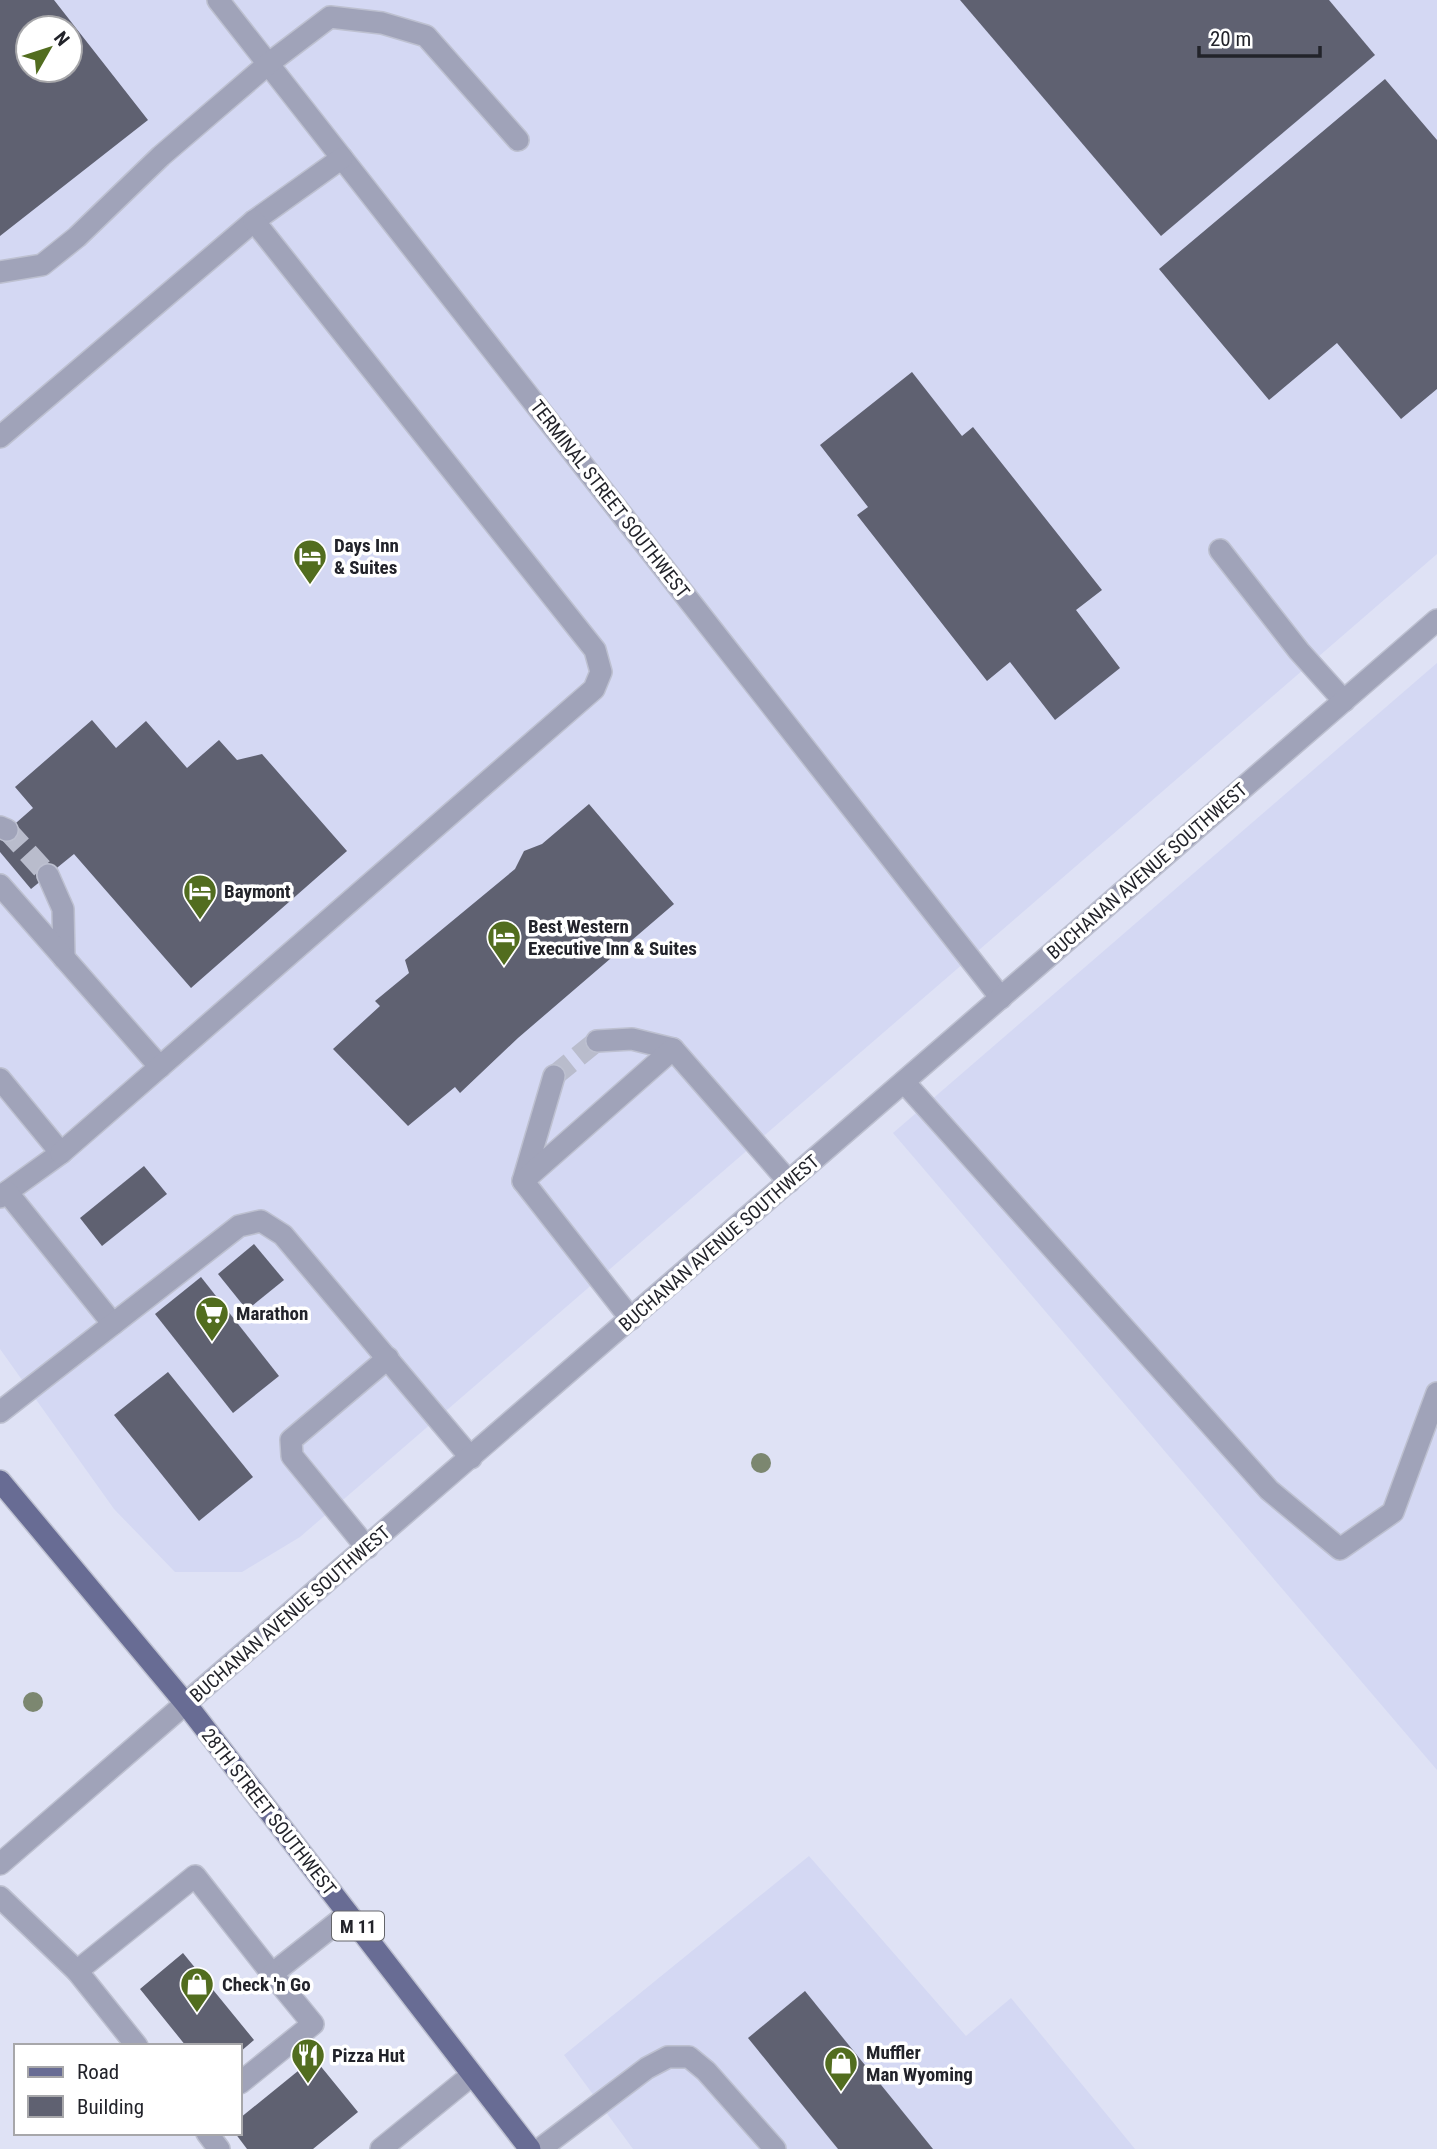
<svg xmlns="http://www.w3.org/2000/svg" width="1437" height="2149" viewBox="0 0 1437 2149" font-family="'Roboto Condensed',sans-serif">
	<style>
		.built { fill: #d4d8f3; fill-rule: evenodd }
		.building { fill: #5f6171; fill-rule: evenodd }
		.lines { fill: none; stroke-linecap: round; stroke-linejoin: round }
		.minor-tunnel { stroke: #b9bccc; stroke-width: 21; stroke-dasharray: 21 10; stroke-linecap: butt }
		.minor-casing { stroke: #bdc0d0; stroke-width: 24 }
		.major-casing { stroke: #bdc0d0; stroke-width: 24 }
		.minor { stroke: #a0a3b9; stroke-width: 21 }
		.major { stroke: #686c94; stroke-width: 21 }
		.tree { fill: #7c8770 }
		.labels { text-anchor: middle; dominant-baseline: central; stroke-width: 7; stroke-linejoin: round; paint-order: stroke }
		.shield { fill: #fff; stroke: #64656a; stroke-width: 2 }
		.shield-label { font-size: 18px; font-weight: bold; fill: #22232a }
		.street-label { font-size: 19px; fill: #22232a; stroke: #fff }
		.poi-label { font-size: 19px; font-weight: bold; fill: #22232a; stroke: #fff; text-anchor: start }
	</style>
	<rect width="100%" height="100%" fill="#dfe2f5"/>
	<g class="built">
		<path d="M0,0H1437V554L300,1537L242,1572H175L114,1509L0,1349ZM28,28H70V70H28Z"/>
		<polygon points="1437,663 1437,1770 893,1133"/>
		<polygon points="809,1856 966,2036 1011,1998 1135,2149 633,2149 564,2055"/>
	</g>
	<g class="building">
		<path d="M0,0H54L148,120L0,236ZM28,28H70V70H28Z"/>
		<polygon points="960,0 1329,0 1375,55 1161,236"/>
		<polygon points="1385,79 1437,140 1437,389 1401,419 1337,343 1269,400 1159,269"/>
		<polygon points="912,372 962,436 973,427 1102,590 1076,610 1120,668 1055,720 1010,662 987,681 857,515 868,507 820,445"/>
		<polygon points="92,720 116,748 146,721 187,768 219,740 237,760 262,754 347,851 191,988 74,854 31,889 0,852 0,837 33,808 15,787"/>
		<polygon points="589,804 674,904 518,1038 460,1093 455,1087 408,1126 333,1049 380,1006 375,1001 409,973 405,960 515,869 524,851 542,844"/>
		<polygon points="144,1166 167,1194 102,1246 80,1218"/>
		<polygon points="254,1244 284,1280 247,1310 218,1274"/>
		<polygon points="201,1277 279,1376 233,1413 155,1314"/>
		<polygon points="168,1372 253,1477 199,1521 114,1415"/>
		<polygon points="183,1953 254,2040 240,2052 240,2046 186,2046 140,1989"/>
		<polygon points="805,1991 933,2149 838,2149 748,2038"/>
		<polygon points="314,2058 358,2112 313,2149 247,2149 235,2133 240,2133 240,2118"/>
	</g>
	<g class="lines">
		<g class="minor-tunnel">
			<polyline points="7,830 48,875"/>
			<polyline points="554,1076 597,1041"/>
		</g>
		<g class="minor-casing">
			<g id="minor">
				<polyline points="218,0 1001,998"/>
				<polyline points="0,272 42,265 77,237 161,156 268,64 330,17 382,23 426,36 518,140"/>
				<polyline points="0,437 254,221 342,158"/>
				<polyline points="1220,550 1299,651 1344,701"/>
				<polyline points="0,827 7,830"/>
				<polyline points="48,875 63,909 64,958"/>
				<polyline points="0,885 160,1067"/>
				<polyline points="597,1041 632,1039 673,1049"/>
				<polyline points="0,1079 61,1153 0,1197"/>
				<polyline points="904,1082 1269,1490 1340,1549 1393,1512 1437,1393"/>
				<polyline points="61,1153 594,689 601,672 595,650 254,221"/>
				<polyline points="523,1181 554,1076"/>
				<polyline points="7,1192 113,1324"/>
				<polyline points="631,1319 523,1181 673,1049 789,1182"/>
				<polyline points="0,1412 239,1226 261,1221 283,1235 471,1458"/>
				<polyline points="367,1548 292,1456 291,1440 388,1358"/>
				<polyline points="0,1864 1437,620"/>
				<polyline points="0,1897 77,1971 195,1876 272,1974 348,1914"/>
				<polyline points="77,1971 137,2046"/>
				<polyline points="240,2083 313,2024 272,1974"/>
				<polyline points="207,2133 219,2149"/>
				<polyline points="381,2149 472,2075"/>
				<polyline points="540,2149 647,2068 668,2057 689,2057 706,2071 775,2149"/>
			</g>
		</g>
		<g class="major-casing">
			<polyline id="major" points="0,1481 186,1704 530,2149"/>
		</g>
		<use href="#minor" class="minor"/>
		<use href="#major" class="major"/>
	</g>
	<g class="tree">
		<circle cx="761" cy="1463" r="10"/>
		<circle cx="33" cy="1702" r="10"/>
	</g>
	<defs>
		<g id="hotel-pin" transform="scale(1.75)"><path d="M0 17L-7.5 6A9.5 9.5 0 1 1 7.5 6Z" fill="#526d1f" stroke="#fff"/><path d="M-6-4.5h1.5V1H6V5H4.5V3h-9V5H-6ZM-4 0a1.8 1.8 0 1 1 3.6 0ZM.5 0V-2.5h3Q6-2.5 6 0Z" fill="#fff"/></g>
		<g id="supermarket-pin" transform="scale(1.75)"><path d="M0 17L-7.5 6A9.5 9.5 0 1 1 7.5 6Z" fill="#526d1f" stroke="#fff"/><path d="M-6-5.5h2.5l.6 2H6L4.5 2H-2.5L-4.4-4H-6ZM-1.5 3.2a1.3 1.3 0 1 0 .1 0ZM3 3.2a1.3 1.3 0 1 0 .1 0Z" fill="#fff"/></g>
		<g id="shop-pin" transform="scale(1.75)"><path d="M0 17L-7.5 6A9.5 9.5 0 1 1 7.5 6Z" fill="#526d1f" stroke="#fff"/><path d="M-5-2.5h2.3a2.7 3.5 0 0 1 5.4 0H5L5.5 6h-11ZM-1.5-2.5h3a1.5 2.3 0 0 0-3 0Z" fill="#fff"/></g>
		<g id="restaurant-pin" transform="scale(1.75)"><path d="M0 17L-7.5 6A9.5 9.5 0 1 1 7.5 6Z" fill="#526d1f" stroke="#fff"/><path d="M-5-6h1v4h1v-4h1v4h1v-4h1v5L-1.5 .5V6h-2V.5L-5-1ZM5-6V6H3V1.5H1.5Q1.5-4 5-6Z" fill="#fff"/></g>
	</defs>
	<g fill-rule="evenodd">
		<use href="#hotel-pin" x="310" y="556"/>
		<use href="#hotel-pin" x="200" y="891"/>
		<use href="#hotel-pin" x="504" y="937"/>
		<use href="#supermarket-pin" x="212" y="1313"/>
		<use href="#shop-pin" x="197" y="1984"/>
		<use href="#restaurant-pin" x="308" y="2055"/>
		<use href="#shop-pin" x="841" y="2063"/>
	</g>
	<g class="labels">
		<rect class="shield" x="332" y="1911.5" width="52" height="29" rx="5"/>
		<g class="shield-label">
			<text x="358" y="1926">M 11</text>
		</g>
		<g class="street-label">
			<text transform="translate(610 499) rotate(52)">TERMINAL STREET SOUTHWEST</text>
			<text transform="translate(1147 871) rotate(-41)">BUCHANAN AVENUE SOUTHWEST</text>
			<text transform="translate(719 1243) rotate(-41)">BUCHANAN AVENUE SOUTHWEST</text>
			<text transform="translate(290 1614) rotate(-41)">BUCHANAN AVENUE SOUTHWEST</text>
			<text transform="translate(269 1812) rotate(52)">28TH STREET SOUTHWEST</text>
		</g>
		<g class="poi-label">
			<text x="334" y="545">Days Inn<tspan x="334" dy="22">&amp; Suites</tspan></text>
			<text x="224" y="891">Baymont</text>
			<text x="528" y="926">Best Western<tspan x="528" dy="22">Executive Inn &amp; Suites</tspan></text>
			<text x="236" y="1313">Marathon</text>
			<text x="222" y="1984">Check 'n Go</text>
			<text x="866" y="2052">Muffler<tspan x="866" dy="22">Man Wyoming</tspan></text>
			<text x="332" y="2055">Pizza Hut</text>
		</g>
	</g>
	<rect x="14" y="2044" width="228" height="91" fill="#ffffff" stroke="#a7a7aa" stroke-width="2"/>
	<rect x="28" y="2067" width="35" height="10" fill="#686c94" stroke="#a7a7aa" stroke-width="2"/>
	<text x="77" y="2079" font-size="21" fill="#22232a">Road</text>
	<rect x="28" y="2096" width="35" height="21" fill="#5f6171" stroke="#a7a7aa" stroke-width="2"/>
	<text x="77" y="2114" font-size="21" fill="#22232a">Building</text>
	<g transform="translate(49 49) rotate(51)"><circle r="33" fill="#ffffff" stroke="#a7a7aa" stroke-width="2"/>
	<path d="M0-5L12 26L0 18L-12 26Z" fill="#526d1f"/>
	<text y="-10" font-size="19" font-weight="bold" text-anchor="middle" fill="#22232a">N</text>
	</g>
	<path d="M1199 46v10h121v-10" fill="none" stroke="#22232a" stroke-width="3.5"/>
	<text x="1210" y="46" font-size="21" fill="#22232a" stroke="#ffffff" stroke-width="5" paint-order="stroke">20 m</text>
</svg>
